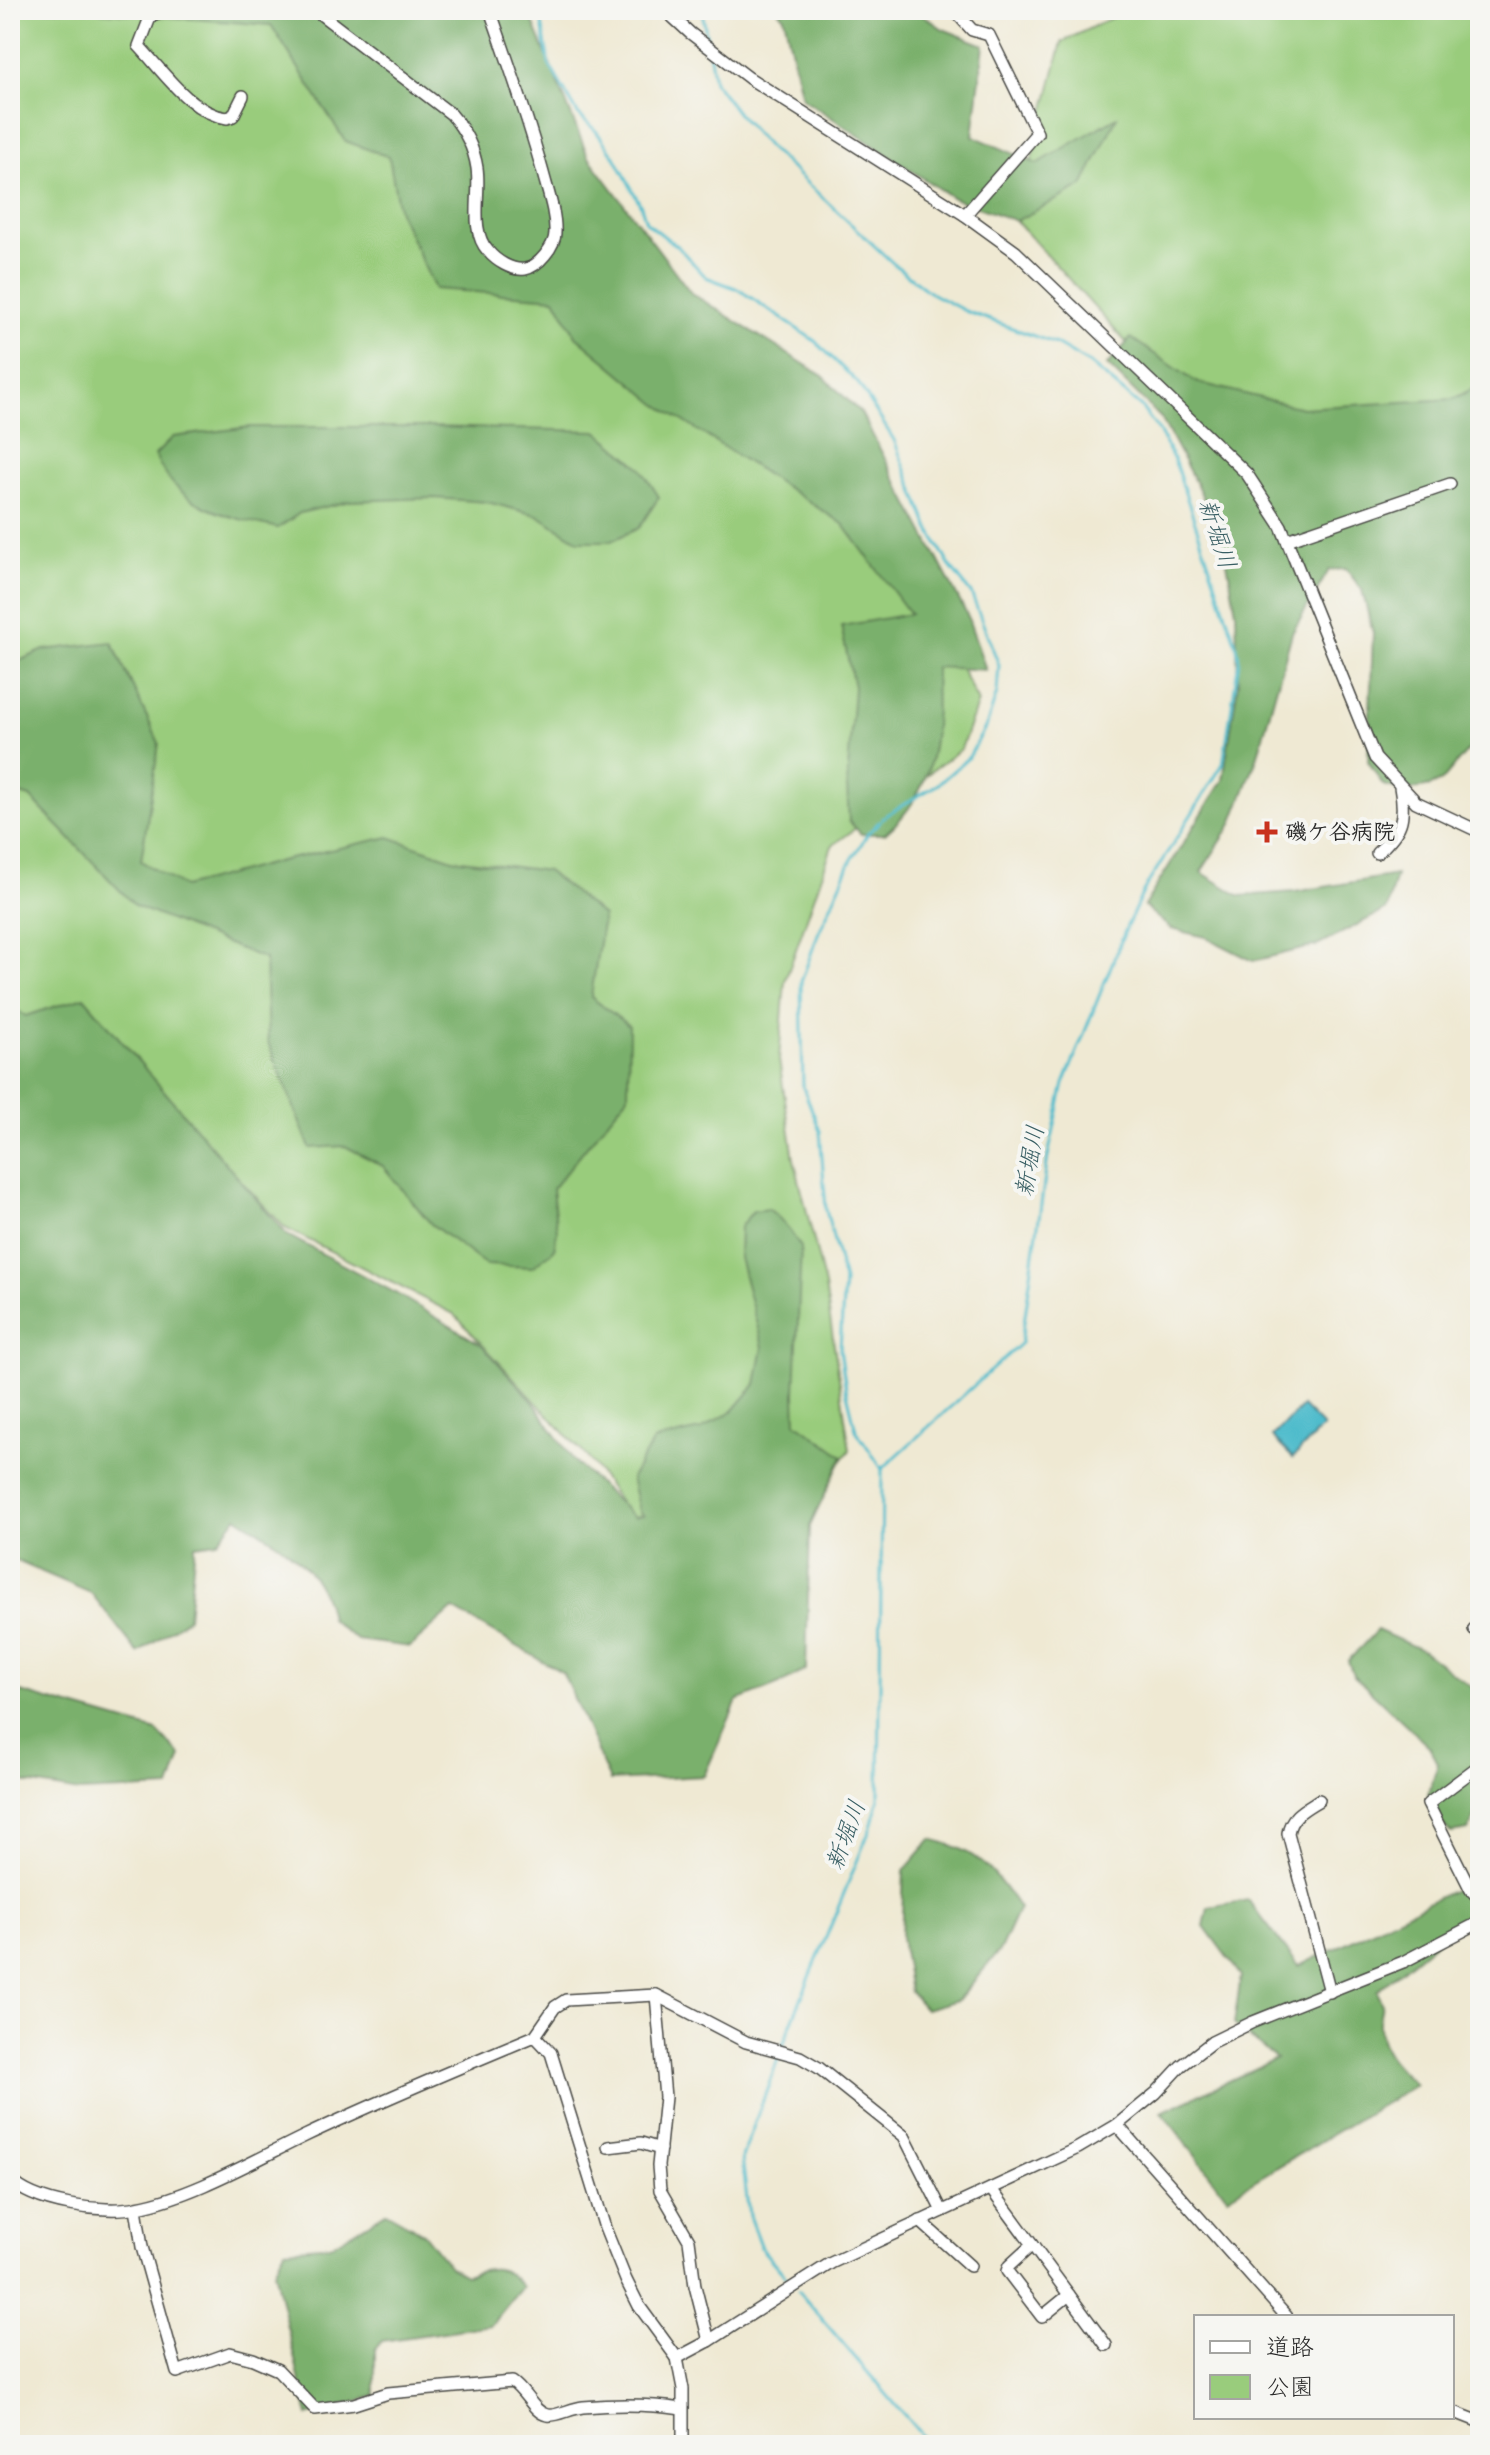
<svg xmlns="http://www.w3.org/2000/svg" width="1490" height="2455" viewBox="0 0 1490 2455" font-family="Pangolin,'Klee One',sans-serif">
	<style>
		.green { fill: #99cc7c; stroke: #627c54; stroke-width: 2 }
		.forest { fill: #7ab06c; stroke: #526e4c; stroke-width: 2 }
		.water { fill: #50bccc; stroke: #3e747c; stroke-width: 2 }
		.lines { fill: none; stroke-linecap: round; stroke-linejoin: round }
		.stream { stroke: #50bccc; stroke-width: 3 }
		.minor-casing { stroke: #484844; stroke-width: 14 }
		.minor { stroke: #fff; stroke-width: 11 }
		.poi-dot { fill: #c8321e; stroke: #f6f6f2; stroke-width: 3 }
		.labels { text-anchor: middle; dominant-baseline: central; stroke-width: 8; stroke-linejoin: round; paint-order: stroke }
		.poi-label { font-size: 22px; font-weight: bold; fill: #2b2b2b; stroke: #f6f6f2; text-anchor: start }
		.water-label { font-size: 24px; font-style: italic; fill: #385e63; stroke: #f6f6f2 }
	</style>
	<rect width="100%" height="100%" fill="#f6f6f2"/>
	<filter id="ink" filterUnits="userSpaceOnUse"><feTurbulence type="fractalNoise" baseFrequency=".0125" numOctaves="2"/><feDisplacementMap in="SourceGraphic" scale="16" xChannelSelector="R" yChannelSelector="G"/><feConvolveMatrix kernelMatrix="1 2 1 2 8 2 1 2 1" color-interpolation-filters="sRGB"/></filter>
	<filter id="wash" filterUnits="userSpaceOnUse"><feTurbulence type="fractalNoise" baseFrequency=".006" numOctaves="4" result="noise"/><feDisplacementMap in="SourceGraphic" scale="32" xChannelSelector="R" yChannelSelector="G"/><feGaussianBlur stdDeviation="1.8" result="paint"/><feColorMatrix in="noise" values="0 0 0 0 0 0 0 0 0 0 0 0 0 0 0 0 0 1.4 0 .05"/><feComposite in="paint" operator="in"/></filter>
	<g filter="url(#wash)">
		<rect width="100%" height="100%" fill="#efe9d3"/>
		<g class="green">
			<polygon points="10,10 272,10 581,241 921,588 978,702 961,749 832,846 785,981 779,1060 794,1159 825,1286 850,1450 802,1512 638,1528 589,1459 454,1314 285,1228 121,1052 10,1020"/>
			<polygon points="1127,10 1480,10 1480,431 1232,459 1016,221 1062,42"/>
		</g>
		<g class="forest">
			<path d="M76,10H528L588,156L691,293L823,376L861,413L967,615L986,670L935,667C937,733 939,787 885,834H861L849,821L847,785L854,687L841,626L910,614L843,524L657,404L576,336L555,298L435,289L399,212L389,157L345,141L271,25Z"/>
			<polygon points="778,10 916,10 943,29 984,45 973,136 1037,164 1117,117 1083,186 1016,221 953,198 802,98 784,17"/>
			<polygon points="1131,338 1196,382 1302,408 1453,399 1480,385 1480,736 1442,781 1431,786 1405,791 1383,785 1368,761 1373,633 1362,590 1346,569 1329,570 1292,633 1257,758 1232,824 1201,872 1240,896 1294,892 1396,875 1387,909 1319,945 1253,961 1206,937 1171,929 1144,906 1223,780 1238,683 1236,612 1225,551 1200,491 1161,418 1107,365"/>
			<path d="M250,427H430L597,431L640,467L659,497L639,528L611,541H579L537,515L487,502L434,498L350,501L300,513L278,528C227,517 176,507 155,455L173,437Z"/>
			<polygon points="112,642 159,743 141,861 184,887 280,861 389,837 453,859 547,871 603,916 591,997 629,1026 628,1096 552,1189 557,1231 554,1250 532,1267 486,1265 431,1224 383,1166 345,1146 310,1148 268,1042 265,959 135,906 30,797 10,791 10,665 44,650"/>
			<path d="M84,997L287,1235L392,1291L482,1345L532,1400L574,1461L634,1517L643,1515L639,1511L631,1478L653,1441L700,1430L734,1410L756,1384L763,1347L739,1258L740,1227L753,1211L769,1209L784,1223L801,1247L795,1393L796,1422L843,1456L810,1526L806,1670L782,1683L737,1701L704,1776L610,1781L563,1673L453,1609L410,1647L357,1640L330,1619C323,1567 278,1543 237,1517L217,1542L195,1545L188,1618L138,1653L91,1593L10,1558V1006L26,1016Z"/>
			<polygon points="1377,1630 1424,1651 1480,1694 1480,1806 1468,1830 1451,1833 1440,1822 1428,1795 1438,1763 1429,1746 1353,1675 1348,1661"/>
			<polygon points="10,1689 157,1731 181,1756 170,1788 79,1792 10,1780"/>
			<path d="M931,1839C978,1851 993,1869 1019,1908L1000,1950L958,2000L925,2009L910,1992L901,1938L904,1871Z"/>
			<path d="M1458,1888L1470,1913L1377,1991C1386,2014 1378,2008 1379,2027C1380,2053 1398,2067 1415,2085L1227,2197L1162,2112L1276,2059L1234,2024L1241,1976L1204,1926L1208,1907L1248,1900L1299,1966Z"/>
			<path d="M386,2212L423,2233L449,2266L465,2275C491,2266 504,2264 522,2287L491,2325L382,2341L375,2349V2396L308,2416L274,2271L285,2249L332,2245Z"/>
		</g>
		<polygon class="water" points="1302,1406 1323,1427 1293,1458 1272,1437"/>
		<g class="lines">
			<g class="stream">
				<polyline points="544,10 540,12 549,64 578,114 596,131 615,157 641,206 646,222 679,248 706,277 738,289 815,341 858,383 894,440 929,528 949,565 971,593 999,665 997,693 987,724 969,757 937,785 886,815 868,833 851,861 818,934 801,982 803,1087 820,1131 826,1210 844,1281 840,1349 846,1389 856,1430 882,1469"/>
				<polyline points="702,10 707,40"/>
				<polyline points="709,51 714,82 739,115 768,147 895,265 929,292 965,311 1056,344 1090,364 1141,407 1159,431 1174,460 1237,647 1239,660 1223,764 1145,888 1127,926 1064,1084 1048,1156 1021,1343 882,1469"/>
				<polyline points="793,2285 761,2248 749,2216 742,2158 792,2021 871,1827 879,1799 882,1469"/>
				<polyline points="798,2291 930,2445"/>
			</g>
		</g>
	</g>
	<g filter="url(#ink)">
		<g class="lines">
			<g class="minor-casing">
				<g id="minor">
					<path d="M173,10L151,15L139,46C163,71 190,113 227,118L233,116L243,96"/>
					<path d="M315,10L451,114C464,129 474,148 477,168C481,195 469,230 488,251C496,261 512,271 525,269C538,267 555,246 555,233C556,214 548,192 543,173C528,118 509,64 490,10"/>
					<polyline points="665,10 690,33 749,78 965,215 1016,252 1247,474 1281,526 1375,758 1416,802 1480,832"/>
					<polyline points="954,10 972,30 989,35 1037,133 965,215"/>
					<polyline points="1287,540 1450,484"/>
					<path d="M1377,853C1402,831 1406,819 1400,787"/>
					<polyline points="1474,1629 1480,1634"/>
					<polyline points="1480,1765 1428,1804 1471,1890 1480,1899"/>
					<path d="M1319,1800C1305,1809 1291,1815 1288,1833L1330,1992"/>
					<polyline points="656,1995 665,2097 658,2166 660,2190 689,2240 695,2286 709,2341"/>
					<polyline points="535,2036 551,2053 605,2228 626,2280 639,2306 677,2358 683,2389 683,2445"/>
					<polyline points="1117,2125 1287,2317"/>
					<polyline points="608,2147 641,2143 660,2149"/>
					<path d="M10,2179C33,2204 104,2214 137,2207C191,2197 255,2160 305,2136C381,2100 458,2068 535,2036L555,2007L566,2000L656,1995L746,2042L800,2057L819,2068L904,2136L942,2211"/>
					<polyline points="991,2189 1106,2345"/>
					<path d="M136,2208L142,2247L177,2372L230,2353L253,2359L278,2370L315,2409L354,2404L388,2393L512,2382C526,2391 533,2412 547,2415C557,2417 571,2408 583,2407C615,2404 650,2404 682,2409"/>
					<polyline points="920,2221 970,2266"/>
					<polyline points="1032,2245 1009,2266 1007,2271 1042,2317 1069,2295"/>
					<polyline points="677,2358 709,2341 831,2263 1078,2148 1117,2125 1156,2093 1181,2066 1212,2042 1253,2022 1403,1962 1480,1922"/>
					<polyline points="1452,2411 1480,2422"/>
				</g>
			</g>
			<use href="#minor" class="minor"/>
		</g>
	</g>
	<path class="poi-dot" d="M1263 820h8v8h8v8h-8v8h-8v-8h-8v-8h8z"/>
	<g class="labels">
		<g class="poi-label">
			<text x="1285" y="832">磯ケ谷病院</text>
		</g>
		<g class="water-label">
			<text transform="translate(1217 534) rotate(72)">新堀川</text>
			<text transform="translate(1030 1161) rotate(-80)">新堀川</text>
			<text transform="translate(846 1835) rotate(-70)">新堀川</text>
		</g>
	</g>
	<rect width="1490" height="2455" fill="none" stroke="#f6f6f2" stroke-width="40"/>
	<rect x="1194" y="2315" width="260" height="104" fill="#f6f6f2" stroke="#a5a5a2" stroke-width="2"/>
	<rect x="1210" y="2341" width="40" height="12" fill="#ffffff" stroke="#a5a5a2" stroke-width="2"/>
	<text x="1266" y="2355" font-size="24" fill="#2b2b2b">道路</text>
	<rect x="1210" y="2375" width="40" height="24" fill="#99cc7c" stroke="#a5a5a2" stroke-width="2"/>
	<text x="1266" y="2395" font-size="24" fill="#2b2b2b">公園</text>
</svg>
